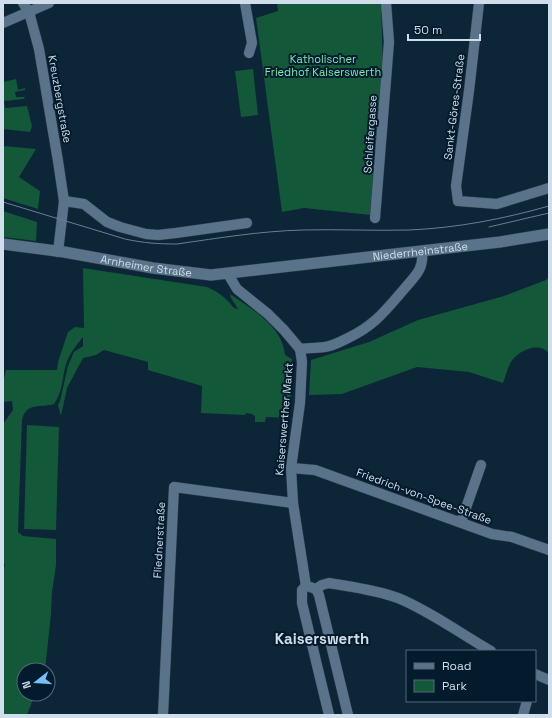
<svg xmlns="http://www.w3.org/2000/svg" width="552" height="718" viewBox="0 0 552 718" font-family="'Space Grotesk',sans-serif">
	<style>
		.green { fill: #125839 }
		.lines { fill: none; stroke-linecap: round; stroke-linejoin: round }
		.minor-casing { stroke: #323f4e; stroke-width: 11 }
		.secondary-casing { stroke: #323f4e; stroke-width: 12 }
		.minor { stroke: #59748a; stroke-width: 10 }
		.secondary { stroke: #59748a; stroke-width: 11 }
		.tram { stroke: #6a7f8e; stroke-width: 1 }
		.labels { text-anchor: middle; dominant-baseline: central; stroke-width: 4; stroke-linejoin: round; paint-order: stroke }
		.park-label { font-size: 11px; fill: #76eeb0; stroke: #031b2c }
		.street-label { font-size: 11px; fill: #cfdeea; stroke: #031b2c }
		.district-label { font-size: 15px; font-weight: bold; fill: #cfdeea; stroke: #031b2c }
	</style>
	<rect width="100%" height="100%" fill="#0c2537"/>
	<g class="green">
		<polygon points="277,3 381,3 383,68 371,215 304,208 282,212 256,18 278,11"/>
		<polygon points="253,69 258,115 241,117 235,71"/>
		<polygon points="16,79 18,90 25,88 25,90 15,92 16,97 25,97 24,99 4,101 5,108 27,106 32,126 30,132 3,129 3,82"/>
		<polygon points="3,146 36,149 19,177 40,191 38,209 3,198"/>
		<polygon points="3,211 37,222 36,241 3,237"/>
		<path d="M83,268L207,287C219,292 226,298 234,308L238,309L231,298L230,294C250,308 283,326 285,355L292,359L290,414L288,418L266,417L265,422H255V416L252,414L246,413L245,415L201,413L202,386L148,370V362L104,350L96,355L83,358L67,388L61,416L58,405L60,401L68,366L74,352L83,346V337C75,347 68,355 65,368C62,381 62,393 54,404C41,408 26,402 22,420L18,532L23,536L56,539V565L52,592L51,614L45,670H24V694H35L27,715H3V569L5,566L4,563L3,565V424L13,410L12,401L3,402V383L6,370H57L58,362L68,332L75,327L84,328Z"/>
		<path d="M549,277V353C539,342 522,349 513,359C508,365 506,376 503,383L469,372L417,367L342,394L309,395L311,360L369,342L418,320L504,296L546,280Z"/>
		<polygon points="27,425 59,427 56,530 24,529"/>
	</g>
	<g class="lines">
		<g class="minor-casing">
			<g id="minor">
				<polyline points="23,3 29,12 39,49 58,161 64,201 58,252"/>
				<polyline points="245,3 252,43 249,53"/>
				<polyline points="479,3 469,91 456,186 458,201 497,204 549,188"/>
				<polyline points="3,23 49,3"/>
				<polyline points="64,201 84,204 107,222 120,227 146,234 158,235 176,233 247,223"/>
				<polyline points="375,218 389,42 386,3"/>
				<polyline points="228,274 237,289 268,314 284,330 300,349"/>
				<polyline points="300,349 302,362 300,403 291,468 293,503 306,586"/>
				<path d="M300,349C308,348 317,348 325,347C333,346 340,342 348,338C375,325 385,311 405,288C416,275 424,269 422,251"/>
				<polyline points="291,468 315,470 492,534 512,537 549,550"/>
				<polyline points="461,522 481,465"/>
				<polyline points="306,586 302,590 302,603 329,715"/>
				<polyline points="310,587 316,589 319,595 348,715"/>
				<path d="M316,589L322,585L329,583C352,587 377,590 398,598C430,611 461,634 491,651"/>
				<polyline points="535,674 549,680"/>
				<polyline points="163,715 174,487 293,503"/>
				<polyline points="523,715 527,701"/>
			</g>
		</g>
		<g class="secondary-casing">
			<g id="secondary">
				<path id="s1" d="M3,244L64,252L153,268L211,275L500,242L549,234"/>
			</g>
		</g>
		<use href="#minor" class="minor"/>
		<use href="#secondary" class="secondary"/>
		<g class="tram">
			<path d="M3,202L125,239C143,243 159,244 177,244C219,238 261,231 303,230C338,229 374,231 409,230C457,228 503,219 549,206"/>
			<polyline points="489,227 549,213"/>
		</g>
	</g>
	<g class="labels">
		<g class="park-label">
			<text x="323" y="59">Katholischer<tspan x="323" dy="13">Friedhof Kaiserswerth</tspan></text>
		</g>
		<g class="street-label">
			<text transform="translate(60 99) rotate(80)">Kreuzbergstraße</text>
			<text transform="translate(454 107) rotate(-83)">Sankt-Göres-Straße</text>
			<text transform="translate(370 134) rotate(-86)">Schleifergasse</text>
			<text stroke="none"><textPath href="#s1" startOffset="421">Niederrheinstraße</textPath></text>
			<text stroke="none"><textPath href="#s1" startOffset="145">Arnheimer Straße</textPath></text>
			<text transform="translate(284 419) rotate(-85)">Kaiserswerther Markt</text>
			<text transform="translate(424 496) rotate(20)">Friedrich-von-Spee-Straße</text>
			<text transform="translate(159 540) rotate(-87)">Fliednerstraße</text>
		</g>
		<g class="district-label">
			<text x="322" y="638">Kaiserswerth</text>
		</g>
	</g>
	<rect width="552" height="718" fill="none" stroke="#cfdeea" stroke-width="8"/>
	<rect x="406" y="650" width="130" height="52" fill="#031b2c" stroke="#556978"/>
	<rect x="414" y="663" width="20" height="6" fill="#59748a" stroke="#556978"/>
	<text x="442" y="670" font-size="12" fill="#cfdeea">Road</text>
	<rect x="414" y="680" width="20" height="12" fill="#125839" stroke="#556978"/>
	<text x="442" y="690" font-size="12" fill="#cfdeea">Park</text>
	<g transform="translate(36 682) rotate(253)"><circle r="19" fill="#031b2c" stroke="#556978"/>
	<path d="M0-3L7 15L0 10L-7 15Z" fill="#76c0f7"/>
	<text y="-6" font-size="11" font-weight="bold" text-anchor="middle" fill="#cfdeea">N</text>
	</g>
	<path d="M408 34v6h72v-6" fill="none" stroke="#cfdeea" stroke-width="2"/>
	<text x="414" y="34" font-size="12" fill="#cfdeea" stroke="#031b2c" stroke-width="3" paint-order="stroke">50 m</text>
</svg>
